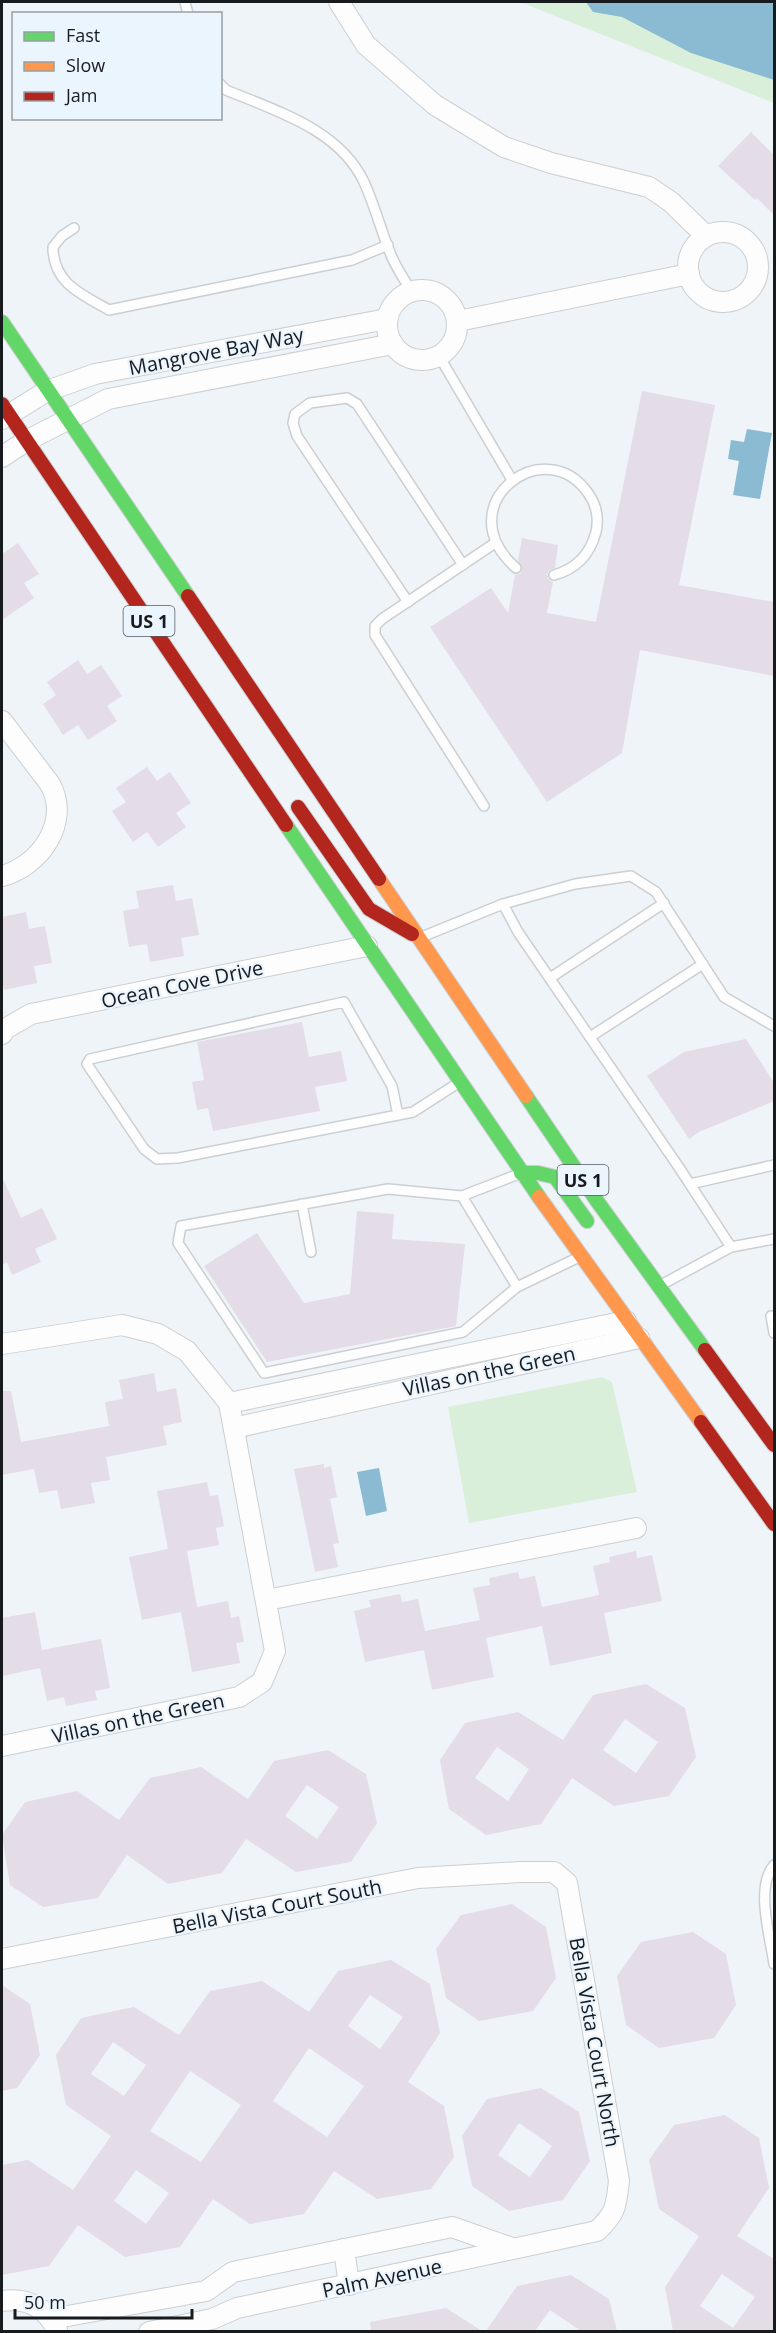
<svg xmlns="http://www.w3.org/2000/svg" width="776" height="2333" viewBox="0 0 776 2333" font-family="'Open Sans',sans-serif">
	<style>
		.green { fill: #daefda }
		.water { fill: #8bbad3 }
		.building { fill: #e4dce6; fill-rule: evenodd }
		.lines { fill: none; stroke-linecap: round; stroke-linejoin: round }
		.lane-casing { stroke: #cbcfd2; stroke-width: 12 }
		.street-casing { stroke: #cbcfd2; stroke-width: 22 }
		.fast-casing { stroke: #cbcfd2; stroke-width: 16 }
		.slow-casing { stroke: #cbcfd2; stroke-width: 16 }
		.jam-casing { stroke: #cbcfd2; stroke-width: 16 }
		.lane { stroke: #fdfdfe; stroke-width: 9 }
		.street { stroke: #fdfdfe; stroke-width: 20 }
		.fast { stroke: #63d668; stroke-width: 14 }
		.slow { stroke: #ff974d; stroke-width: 14 }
		.jam { stroke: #b3261e; stroke-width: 14 }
		.labels { text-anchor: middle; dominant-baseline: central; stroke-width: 4.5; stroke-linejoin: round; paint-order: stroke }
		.shield { fill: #ebf5fd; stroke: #575c61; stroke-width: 1.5 }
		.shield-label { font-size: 18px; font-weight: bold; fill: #181b1e }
		.street-label { font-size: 20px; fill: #181b1e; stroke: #ebf5fd }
	</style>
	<rect width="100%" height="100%" fill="#eff4f9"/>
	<g class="green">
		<polygon points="520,2 774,2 774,103"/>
		<polygon points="602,1377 612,1382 637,1492 469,1523 448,1407"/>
	</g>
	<g class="water">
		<polygon points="586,2 769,2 774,4 774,80 691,53 622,17 593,12"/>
		<polygon points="747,429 772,433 760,499 733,495 739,461 728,459 731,440 744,442"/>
		<polygon points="379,1468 387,1511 366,1516 357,1472"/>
	</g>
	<g class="building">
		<polygon points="751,132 774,155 774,215 757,198 755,200 718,166"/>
		<polygon points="642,391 715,405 679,585 774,602 774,676 640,650 622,753 547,802 430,627 491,588 508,613 515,575 520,574 522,570 518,560 522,538 558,545 555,568 549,570 547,574 549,580 553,582 547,613 596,622"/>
		<polygon points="18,543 39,574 24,583 34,598 2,620 2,554"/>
		<polygon points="78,660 87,674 101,665 122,696 107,706 117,721 88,740 78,725 63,735 43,704 56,695 47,682"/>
		<polygon points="147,767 157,781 170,772 191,803 176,813 186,827 158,847 147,832 133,842 112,811 126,802 116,788"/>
		<polygon points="173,885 176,901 192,898 199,935 181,938 184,956 150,962 147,944 129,947 123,911 139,908 136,891"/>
		<polygon points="26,912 29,929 45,926 52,963 34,966 37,983 4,990 2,980 2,917"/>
		<polygon points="302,1022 309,1057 341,1051 347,1081 315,1087 320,1111 213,1131 208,1108 197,1110 192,1082 204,1080 197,1042"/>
		<polygon points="746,1039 774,1083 774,1101 699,1132 689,1139 647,1076 684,1052"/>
		<polygon points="2,1177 21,1218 42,1208 57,1239 35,1249 41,1262 12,1275 7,1262 2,1265"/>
		<polygon points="357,1211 394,1214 392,1239 465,1244 456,1326 267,1362 204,1266 257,1233 304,1303 350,1294"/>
		<polygon points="154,1373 157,1392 176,1388 182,1422 163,1426 167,1445 106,1457 110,1480 91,1483 95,1503 61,1509 57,1490 39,1493 34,1469 2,1475 2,1391 11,1391 21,1442 109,1426 105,1402 123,1399 119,1380"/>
		<polygon points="324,1464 324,1468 331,1466 337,1497 330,1499 339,1543 333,1544 338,1567 315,1572 294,1469"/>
		<polygon points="207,1482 210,1496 218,1495 224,1526 216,1528 219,1545 187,1551 197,1607 228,1601 231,1618 239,1616 244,1642 236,1643 240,1663 192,1672 181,1612 142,1620 129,1557 168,1549 157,1491"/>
		<polygon points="636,1551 637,1558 652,1555 662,1601 604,1613 612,1653 550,1666 542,1626 486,1638 494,1677 432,1690 424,1650 365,1662 354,1611 371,1607 369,1600 400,1594 402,1602 418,1599 425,1631 480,1620 473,1588 490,1585 489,1578 518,1572 520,1579 535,1576 542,1607 599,1595 593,1566 610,1562 609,1557"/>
		<polygon points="35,1612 42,1650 101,1639 110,1688 95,1691 97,1700 66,1706 64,1697 47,1701 40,1668 2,1676 2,1618"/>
		<path d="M646,1684L685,1708L696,1757L669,1796L614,1806L572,1778L541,1824L486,1835L449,1809L440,1760L465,1723L518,1712L563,1740L593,1695ZM625,1719L658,1742L636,1773L603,1750ZM497,1747L529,1769L508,1801L475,1778Z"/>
		<path d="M328,1750L366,1774L377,1823L351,1862L296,1872L246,1839L222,1873L168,1884L127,1855L98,1898L43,1907L10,1885L2,1835L25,1802L77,1791L119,1820L150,1778L201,1767L248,1799L274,1761ZM307,1785L339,1807L317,1839L285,1816Z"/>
		<polygon points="512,1904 546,1927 556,1978 533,2011 479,2021 446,1998 436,1949 461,1915"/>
		<polygon points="693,1932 726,1954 736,2005 714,2038 659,2048 626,2025 617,1976 641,1942"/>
		<path d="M391,1960L430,1984L440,2033L408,2082L444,2106L454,2157L431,2189L377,2199L334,2171L304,2214L250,2224L213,2199L180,2247L125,2257L78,2225L49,2266L2,2275V2165L28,2160L73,2190L111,2136L66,2105L56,2055L81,2018L134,2007L179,2035L210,1991L262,1981L309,2012L338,1971ZM370,1995L403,2017L380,2049L348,2026ZM113,2042L146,2065L124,2096L91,2074ZM309,2048L364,2086L327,2137L273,2101ZM190,2071L241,2105L201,2162L150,2131ZM136,2170L169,2193L146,2224L114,2201Z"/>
		<polygon points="2,1985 30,2004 40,2055 17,2088 2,2091"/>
		<path d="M541,2088L579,2112L590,2161L563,2200L509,2211L472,2186L462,2136L487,2099ZM519,2123L552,2146L530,2177L498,2155Z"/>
		<path d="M725,2115L759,2138L769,2188L737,2236L774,2259V2331H673L665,2287L699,2236L659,2209L649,2160L674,2125ZM722,2274L755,2297L733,2328L700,2306Z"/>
		<polygon points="571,2275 609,2299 617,2331 581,2331 550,2310 535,2331 486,2331 517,2286"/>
		<polygon points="446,2308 482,2331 371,2331 370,2322"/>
	</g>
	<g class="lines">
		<g class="lane-casing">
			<g id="lane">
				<polyline points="185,2 188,14"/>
				<path d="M220,84L226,90C276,111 339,129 364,182C375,206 381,231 391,255C396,268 405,280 411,291"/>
				<path d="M74,228L62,236L53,247C53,283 81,294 109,310L352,260L388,245"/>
				<polyline points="439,356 512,480"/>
				<path d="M516,568C446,506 544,430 588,493C596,504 599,518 596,532C590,555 576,569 554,575"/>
				<polyline points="408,602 297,436 293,423 295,414 310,403 347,398 357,404 463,565"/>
				<polyline points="484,806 375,635 375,626 382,619 495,543"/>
				<polyline points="503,904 518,932 680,1169 731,1247"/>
				<polyline points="424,936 503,904 575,884 631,876 656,892 724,997 774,1026"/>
				<polyline points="550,978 664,903"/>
				<polyline points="590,1037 703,964"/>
				<polyline points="398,1115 392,1086 344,1002 90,1059 87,1064 144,1149 157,1159 178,1158 398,1115 413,1112 455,1085"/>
				<polyline points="690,1184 774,1165"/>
				<polyline points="462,1196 517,1287 463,1332 264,1373 178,1243 181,1226 388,1189 462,1196 516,1175"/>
				<polyline points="302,1204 311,1252"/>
				<polyline points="661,1285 731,1247 774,1239"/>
				<polyline points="517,1287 577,1258"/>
				<polyline points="771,1316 774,1333"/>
				<path d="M774,1865C755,1887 770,1936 774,1964"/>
			</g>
		</g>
		<g class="street-casing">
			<g id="street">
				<polyline points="339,2 366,45 435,105 504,147 551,163 649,187 671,202 706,236"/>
				<circle cx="723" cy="267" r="35"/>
				<circle cx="422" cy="325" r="35"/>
				<polyline points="458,321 689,274"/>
				<polyline points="2,419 47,391 95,374 387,319"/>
				<polyline points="2,457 26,441 108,399 393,344"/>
				<path d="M2,721L50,784C71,822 40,866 2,876"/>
				<polyline points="2,1034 5,1029 31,1014 367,946"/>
				<polyline points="2,1344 122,1325 158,1334 187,1351 229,1403 275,1651 262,1682 239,1697 2,1746"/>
				<polyline points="229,1403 626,1321"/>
				<polyline points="234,1428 639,1338"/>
				<polyline points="267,1600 636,1528"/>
				<path d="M2,1959L418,1878L521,1872H554L567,1883L619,2181C616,2207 616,2213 597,2231L237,2308L212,2319L149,2332"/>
				<polyline points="344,2249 349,2285"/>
				<path d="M2,2301C27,2297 46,2307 57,2330"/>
				<polyline points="51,2319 206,2291 233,2272 452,2227 512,2248"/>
			</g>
		</g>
		<g class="fast-casing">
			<g id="fast">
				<polyline points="2,322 188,596"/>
				<polyline points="286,825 539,1197"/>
				<polyline points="526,1096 597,1201 705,1350"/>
				<polyline points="521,1173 538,1173 555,1177 587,1221"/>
			</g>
		</g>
		<g class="slow-casing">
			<g id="slow">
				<polyline points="379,879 526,1096"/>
				<polyline points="539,1197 701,1422"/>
			</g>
		</g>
		<g class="jam-casing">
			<g id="jam">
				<polyline points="2,404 286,825"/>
				<polyline points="188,596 379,879"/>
				<polyline points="298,807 369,909 412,934"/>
				<polyline points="705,1350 774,1445"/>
				<polyline points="701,1422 774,1524"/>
			</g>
		</g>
		<use href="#lane" class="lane"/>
		<use href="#street" class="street"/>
		<use href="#fast" class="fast"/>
		<use href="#slow" class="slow"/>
		<use href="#jam" class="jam"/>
	</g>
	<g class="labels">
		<g class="shield">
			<rect x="123.5" y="606" width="51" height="30" rx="4.5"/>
			<rect x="557.5" y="1165" width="51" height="30" rx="4.5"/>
		</g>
		<g class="shield-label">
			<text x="149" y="621">US 1</text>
			<text x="583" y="1180">US 1</text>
		</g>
		<g class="street-label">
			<text transform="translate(216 351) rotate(-11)">Mangrove Bay Way</text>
			<text transform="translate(182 984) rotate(-12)">Ocean Cove Drive</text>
			<text transform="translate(489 1371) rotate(-12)">Villas on the Green</text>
			<text transform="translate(138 1718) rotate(-12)">Villas on the Green</text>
			<text transform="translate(277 1906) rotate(-11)">Bella Vista Court South</text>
			<text transform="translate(595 2042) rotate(80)">Bella Vista Court North</text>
			<text transform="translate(382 2278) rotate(-12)">Palm Avenue</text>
		</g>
	</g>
	<rect width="776" height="2333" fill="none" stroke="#181b1e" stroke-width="6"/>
	<rect x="12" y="12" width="210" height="108" fill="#ebf5fd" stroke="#979ea4" stroke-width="1.5"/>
	<rect x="24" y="32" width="30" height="9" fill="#63d668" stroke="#979ea4" stroke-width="1.5"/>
	<text x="66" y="42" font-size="18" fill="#181b1e">Fast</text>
	<rect x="24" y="62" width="30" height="9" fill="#ff974d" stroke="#979ea4" stroke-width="1.5"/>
	<text x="66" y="72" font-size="18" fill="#181b1e">Slow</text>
	<rect x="24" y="92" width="30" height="9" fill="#b3261e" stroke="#979ea4" stroke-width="1.5"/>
	<text x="66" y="102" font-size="18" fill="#181b1e">Jam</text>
	<path d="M15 2309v9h177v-9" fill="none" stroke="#181b1e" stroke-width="3"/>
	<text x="24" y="2309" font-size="18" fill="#181b1e" stroke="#ebf5fd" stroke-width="4.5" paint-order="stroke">50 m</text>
</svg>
